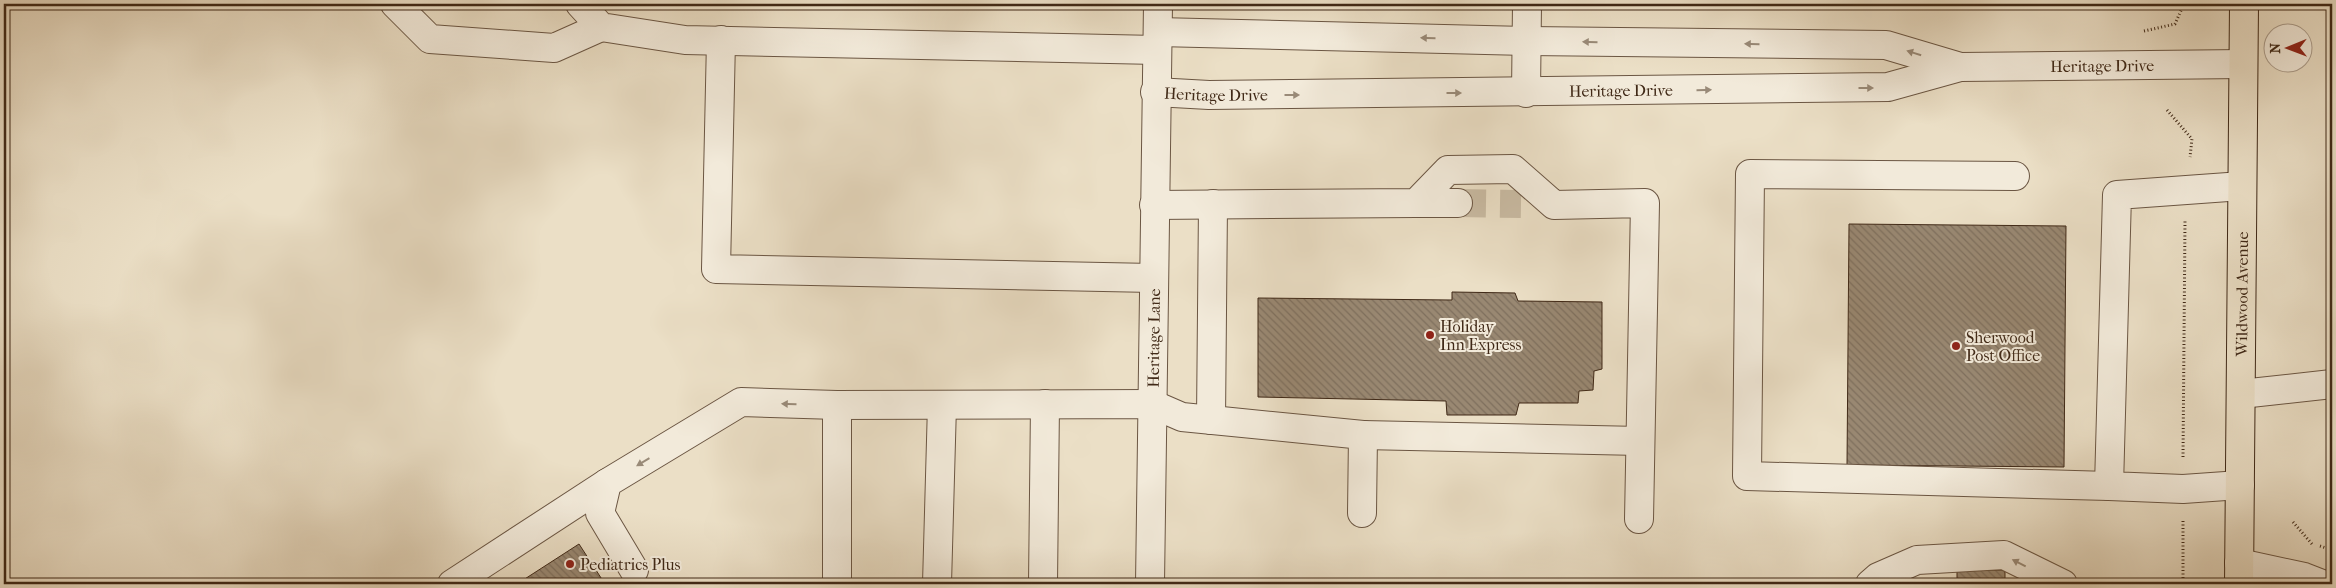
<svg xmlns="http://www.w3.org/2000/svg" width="2336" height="588" viewBox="0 0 2336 588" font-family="'IM FELL French Canon',serif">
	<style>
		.building { fill: url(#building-back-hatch); stroke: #402917 }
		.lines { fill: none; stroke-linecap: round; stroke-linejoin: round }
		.minor-tunnel { stroke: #c9bba3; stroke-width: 28; stroke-dasharray: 28 14; stroke-linecap: butt }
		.minor-casing { stroke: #6b5643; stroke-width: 30 }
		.major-casing { stroke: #402917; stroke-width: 30 }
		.path { stroke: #402917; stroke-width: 3; stroke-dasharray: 1 2.5; stroke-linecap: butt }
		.minor { stroke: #f2eada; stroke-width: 28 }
		.major { stroke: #ebdfc6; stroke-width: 28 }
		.oneway { fill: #998a78 }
		.poi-dot { fill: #8f2418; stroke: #f2eada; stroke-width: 2 }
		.labels { text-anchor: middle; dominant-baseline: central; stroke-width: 4; stroke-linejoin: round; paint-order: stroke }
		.street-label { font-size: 16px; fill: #402917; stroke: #f2eada }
		.poi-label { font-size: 16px; fill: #402917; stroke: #f2eada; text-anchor: start }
	</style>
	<defs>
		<pattern id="building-back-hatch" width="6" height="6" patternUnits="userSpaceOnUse" patternTransform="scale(1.25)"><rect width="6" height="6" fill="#998872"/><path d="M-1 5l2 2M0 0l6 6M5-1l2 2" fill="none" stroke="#7e6f5d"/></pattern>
	</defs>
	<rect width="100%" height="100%" fill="#ebdfc6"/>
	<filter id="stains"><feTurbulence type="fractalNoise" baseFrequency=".004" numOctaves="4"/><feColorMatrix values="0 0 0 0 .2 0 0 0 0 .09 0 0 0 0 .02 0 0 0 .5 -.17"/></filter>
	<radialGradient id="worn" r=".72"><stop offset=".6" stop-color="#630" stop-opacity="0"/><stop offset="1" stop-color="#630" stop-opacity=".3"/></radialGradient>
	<g class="building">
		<polygon points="1849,224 2066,226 2064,467 1847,465"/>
		<polygon points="1452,292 1515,293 1518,301 1602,302 1602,369 1594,371 1593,390 1579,391 1578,403 1519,403 1516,415 1447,415 1446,401 1258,397 1258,298 1452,300"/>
		<polygon points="579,544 605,584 517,584"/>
		<rect x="1957" y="570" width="48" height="14"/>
	</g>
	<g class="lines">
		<polyline class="minor-tunnel" points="1458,203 1521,204"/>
		<g class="minor-casing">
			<g id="minor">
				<polyline points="395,4 430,39 554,48 601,27"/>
				<polyline points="580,4 601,27 685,40 1157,50"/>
				<polyline points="1158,32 1528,41 1886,45 1960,67"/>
				<polyline points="721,40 716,269 1153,278"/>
				<path id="s1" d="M1155,92L1209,95L1888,87L1960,67L2243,64"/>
				<polyline points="1526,93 1527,4"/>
				<polyline points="2015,176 1750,174 1747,476 2109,486"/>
				<polyline points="1416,203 1458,203"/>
				<polyline points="1154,205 1416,203 1448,170 1513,169 1554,205 1645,203 1639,519"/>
				<polyline points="2241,394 2332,384"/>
				<polyline points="1211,420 1213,204"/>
				<polyline points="1363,435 1640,441"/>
				<polyline points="2240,485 2183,489 2109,486 2117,195 2242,186"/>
				<polyline points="2239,563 2304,577 2322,584"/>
				<polyline points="634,570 600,513 607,483 741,402 837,405"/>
				<polyline points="452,584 607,483"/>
				<polyline points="837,584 837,405 1152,404 1182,417 1363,435 1362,513"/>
				<polyline points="937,584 942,405"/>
				<polyline points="1043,584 1045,404"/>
				<path id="s2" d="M1150,584L1158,4"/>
				<polyline points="1870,584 1878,577 1917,560 2004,555 2063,584"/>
			</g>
		</g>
		<g class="major-casing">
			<g id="major">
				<path id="s3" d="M2239,584L2244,4"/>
			</g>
		</g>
		<g class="path">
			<polyline points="2144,31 2175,24 2184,4"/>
			<polyline points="2167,110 2192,139 2190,157"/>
			<polyline points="2183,457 2185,221"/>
			<polyline points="2183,521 2183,584"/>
			<polyline points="2293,522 2312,544"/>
			<polyline points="2320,546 2332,550"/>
		</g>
		<use href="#minor" class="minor"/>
		<use href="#major" class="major"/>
	</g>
	<defs><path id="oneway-solid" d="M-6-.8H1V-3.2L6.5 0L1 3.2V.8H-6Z" transform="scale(1.25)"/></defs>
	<g class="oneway">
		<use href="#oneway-solid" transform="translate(1428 38) rotate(-179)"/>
		<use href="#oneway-solid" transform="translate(1590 42) rotate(-179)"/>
		<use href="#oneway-solid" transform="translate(1752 44) rotate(-179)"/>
		<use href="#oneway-solid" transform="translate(1914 53) rotate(-163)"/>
		<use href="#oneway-solid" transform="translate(1866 88)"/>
		<use href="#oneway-solid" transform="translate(1704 90) rotate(-1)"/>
		<use href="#oneway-solid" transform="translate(1454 93)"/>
		<use href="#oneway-solid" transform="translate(1292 95)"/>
		<use href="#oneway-solid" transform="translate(789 404) rotate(-178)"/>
		<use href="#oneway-solid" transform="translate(643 462) rotate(149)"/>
		<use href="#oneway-solid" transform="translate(2019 563) rotate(-153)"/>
	</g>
	<g class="poi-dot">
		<circle cx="1430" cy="335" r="5"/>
		<circle cx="1956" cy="346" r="5"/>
		<circle cx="570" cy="564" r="5"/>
	</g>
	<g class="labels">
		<g class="street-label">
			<text stroke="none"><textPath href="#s1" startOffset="950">Heritage Drive</textPath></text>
			<text stroke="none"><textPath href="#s1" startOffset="466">Heritage Drive</textPath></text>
			<text stroke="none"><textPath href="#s1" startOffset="61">Heritage Drive</textPath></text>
			<text stroke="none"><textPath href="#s3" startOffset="290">Wildwood Avenue</textPath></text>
			<text stroke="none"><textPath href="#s2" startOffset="246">Heritage Lane</textPath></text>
		</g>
		<g class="poi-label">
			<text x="1440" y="326">Holiday<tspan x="1440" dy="18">Inn Express</tspan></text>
			<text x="1966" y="337">Sherwood<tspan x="1966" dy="18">Post Office</tspan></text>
			<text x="580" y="564">Pediatrics Plus</text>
		</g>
	</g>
	<rect width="2336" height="588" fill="none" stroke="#ebdfc6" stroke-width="20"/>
	<rect x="5" y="5" width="2326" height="578" fill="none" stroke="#402917" stroke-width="2.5"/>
	<rect x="10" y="10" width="2316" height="568" fill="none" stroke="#402917"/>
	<g transform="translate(2288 48) rotate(269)"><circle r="24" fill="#f2eada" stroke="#ab9d8c"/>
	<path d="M0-4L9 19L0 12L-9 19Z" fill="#8f2418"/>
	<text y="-8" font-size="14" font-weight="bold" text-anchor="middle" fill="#402917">N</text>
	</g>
	<rect width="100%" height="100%" filter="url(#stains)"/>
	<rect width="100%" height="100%" fill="url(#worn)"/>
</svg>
